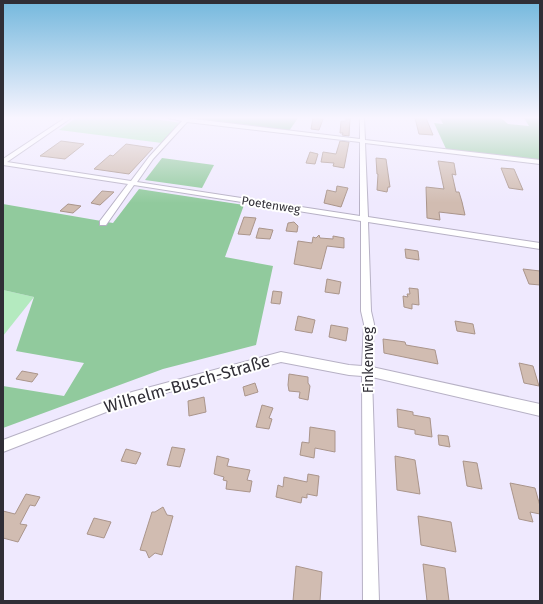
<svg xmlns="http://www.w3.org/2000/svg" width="543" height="604" viewBox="0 0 543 604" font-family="'Fira Sans',sans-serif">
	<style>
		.green { fill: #b4eabf }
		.forest { fill: #91ca9d }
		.building { fill: #d1bcb1; stroke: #aa958b }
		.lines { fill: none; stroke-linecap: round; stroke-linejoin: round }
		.street-casing { stroke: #b7b1c5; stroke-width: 2 }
		.street { fill: #fff; fill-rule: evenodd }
		.labels { text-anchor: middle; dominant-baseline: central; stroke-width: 4; stroke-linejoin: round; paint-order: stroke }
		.far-street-label { font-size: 12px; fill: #302e36; stroke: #fff }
		.street-label { font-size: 14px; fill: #302e36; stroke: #fff }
		.near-street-label { font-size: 17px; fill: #302e36; stroke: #fff }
	</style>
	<rect width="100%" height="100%" fill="#efe9fe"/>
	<g class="green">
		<polygon points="76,118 147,118 182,123 162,143 59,130"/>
		<polygon points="3,290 34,297 3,336"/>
	</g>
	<g class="forest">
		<polygon points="182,118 298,118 289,131"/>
		<polygon points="440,118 501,118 508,124 529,126 524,118 540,118 540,161 447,151 434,123 443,124"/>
		<polygon points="162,158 214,165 202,188 145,180"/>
		<polygon points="139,189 244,205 225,257 273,266 256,345 163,369 3,428 3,386 64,396 84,363 16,351 34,297 3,290 3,204 113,223"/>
	</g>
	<g class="building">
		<polygon points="313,118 323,119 319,130 311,129"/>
		<polygon points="346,118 350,118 349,136 342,135 343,133 340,133 341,121 346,121"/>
		<polygon points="415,118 426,118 433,135 419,134"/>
		<polygon points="61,141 84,144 65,159 40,156"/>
		<polygon points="340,141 349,142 344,168 333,166 334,163 321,162 323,152 336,154"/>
		<polygon points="126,144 153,148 129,174 94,169 110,155 113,156"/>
		<polygon points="310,152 318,154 315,164 306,163"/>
		<polygon points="376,158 386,159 390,187 388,187 387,192 377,190 378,174 377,174"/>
		<polygon points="438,161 454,163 456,175 452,174 456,192 459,192 462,202 465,215 439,212 440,220 427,218 426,187 444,189"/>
		<polygon points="501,168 514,169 523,190 509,188"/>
		<polygon points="337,186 348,188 341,207 324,203 327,190 336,192"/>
		<polygon points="102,191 114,192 100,205 91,203"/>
		<polygon points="68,204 81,206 73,213 60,211"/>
		<polygon points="244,217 256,218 250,235 238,234"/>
		<polygon points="294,222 298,226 297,232 286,231 288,223"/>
		<polygon points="259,228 273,230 270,239 256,238"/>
		<polygon points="319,235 320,238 333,239 333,236 344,238 344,248 327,246 321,269 294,264 298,241 312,243 313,237 316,238"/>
		<polygon points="405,249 418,251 419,260 406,258"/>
		<polygon points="523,269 540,271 540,285 529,284"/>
		<polygon points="327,279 341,282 339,294 325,292"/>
		<polygon points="409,288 418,289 419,305 412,304 412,309 404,307 403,296 408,297 407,294 410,294"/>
		<polygon points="273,291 282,292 280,304 271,303"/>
		<polygon points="298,316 315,320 312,333 295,330"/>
		<polygon points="455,321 473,324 475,334 457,331"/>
		<polygon points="331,325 348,328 346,341 329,337"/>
		<polygon points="383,339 405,342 406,345 435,350 438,364 384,353"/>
		<polygon points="519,363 533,366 539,386 524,383"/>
		<polygon points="22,371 38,374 32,382 16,379"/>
		<polygon points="289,374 308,377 308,383 310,386 308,400 299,398 300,392 289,391 288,385"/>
		<polygon points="255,383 258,392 245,396 243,387"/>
		<polygon points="204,397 206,412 189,416 188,401"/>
		<polygon points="262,405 273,408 269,418 272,419 269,429 256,427"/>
		<polygon points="397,409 413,412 413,415 430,418 432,437 415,434 415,430 398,427"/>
		<polygon points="310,427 335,431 335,452 315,448 314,458 300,455 302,442 309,443"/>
		<polygon points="438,435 448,436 450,447 439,445"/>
		<polygon points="172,447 185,449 180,467 167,465"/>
		<polygon points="126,449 141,453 136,464 121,461"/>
		<polygon points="217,456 229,459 227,466 250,470 247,480 252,481 250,492 226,489 227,481 223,480 224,477 214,474"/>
		<polygon points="395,456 415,460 420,494 397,490"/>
		<polygon points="463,461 477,463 482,489 467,486"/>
		<polygon points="308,474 319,476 317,496 307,494 307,498 302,497 301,503 276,497 278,485 283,487 284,477 307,482"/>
		<polygon points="510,483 535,488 540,506 540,514 530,512 533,522 519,519"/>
		<polygon points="26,494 40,497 35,506 30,505 20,524 27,525 18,542 3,538 3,511 15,514"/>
		<polygon points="163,507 167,515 173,516 162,555 155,553 149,558 146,551 140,550 152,512 155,512"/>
		<polygon points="418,516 451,522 456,552 421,545"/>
		<polygon points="94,518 111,522 104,538 87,534"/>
		<polygon points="423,564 445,568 449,601 427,601"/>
		<polygon points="296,566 322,572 320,601 293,601"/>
	</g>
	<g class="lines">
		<g class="street-casing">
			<path id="street" d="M65,118H71L7,162L131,181L149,157L182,121L168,118H186L360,139V118H364L365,140L540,160V164L365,143L368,217L540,243V249L368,222L371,311L374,324L372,367L540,404V416L372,377L379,601H363L362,376L349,375L281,362L132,402L3,452V440L132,392L281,352L349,365L362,366L364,324L361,311V221L134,185L106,225H100V221L128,184L3,165V159ZM187,122L360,142V216L137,182L153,159Z"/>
		</g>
		<use href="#street" class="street"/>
	</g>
	<linearGradient id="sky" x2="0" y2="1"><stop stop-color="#74b8dd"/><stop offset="0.58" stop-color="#f8f5ff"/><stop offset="1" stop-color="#f8f5ff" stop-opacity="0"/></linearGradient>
	<rect width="543" height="203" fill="url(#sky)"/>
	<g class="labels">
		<g class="far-street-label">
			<text transform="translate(271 205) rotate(9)">Poetenweg</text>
		</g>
		<g class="street-label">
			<text transform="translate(368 360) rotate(-90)">Finkenweg</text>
		</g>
		<g class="near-street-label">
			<text transform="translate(187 384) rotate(-16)">Wilhelm-Busch-Straße</text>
		</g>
	</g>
	<rect width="543" height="604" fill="none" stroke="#302e36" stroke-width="8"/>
</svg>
